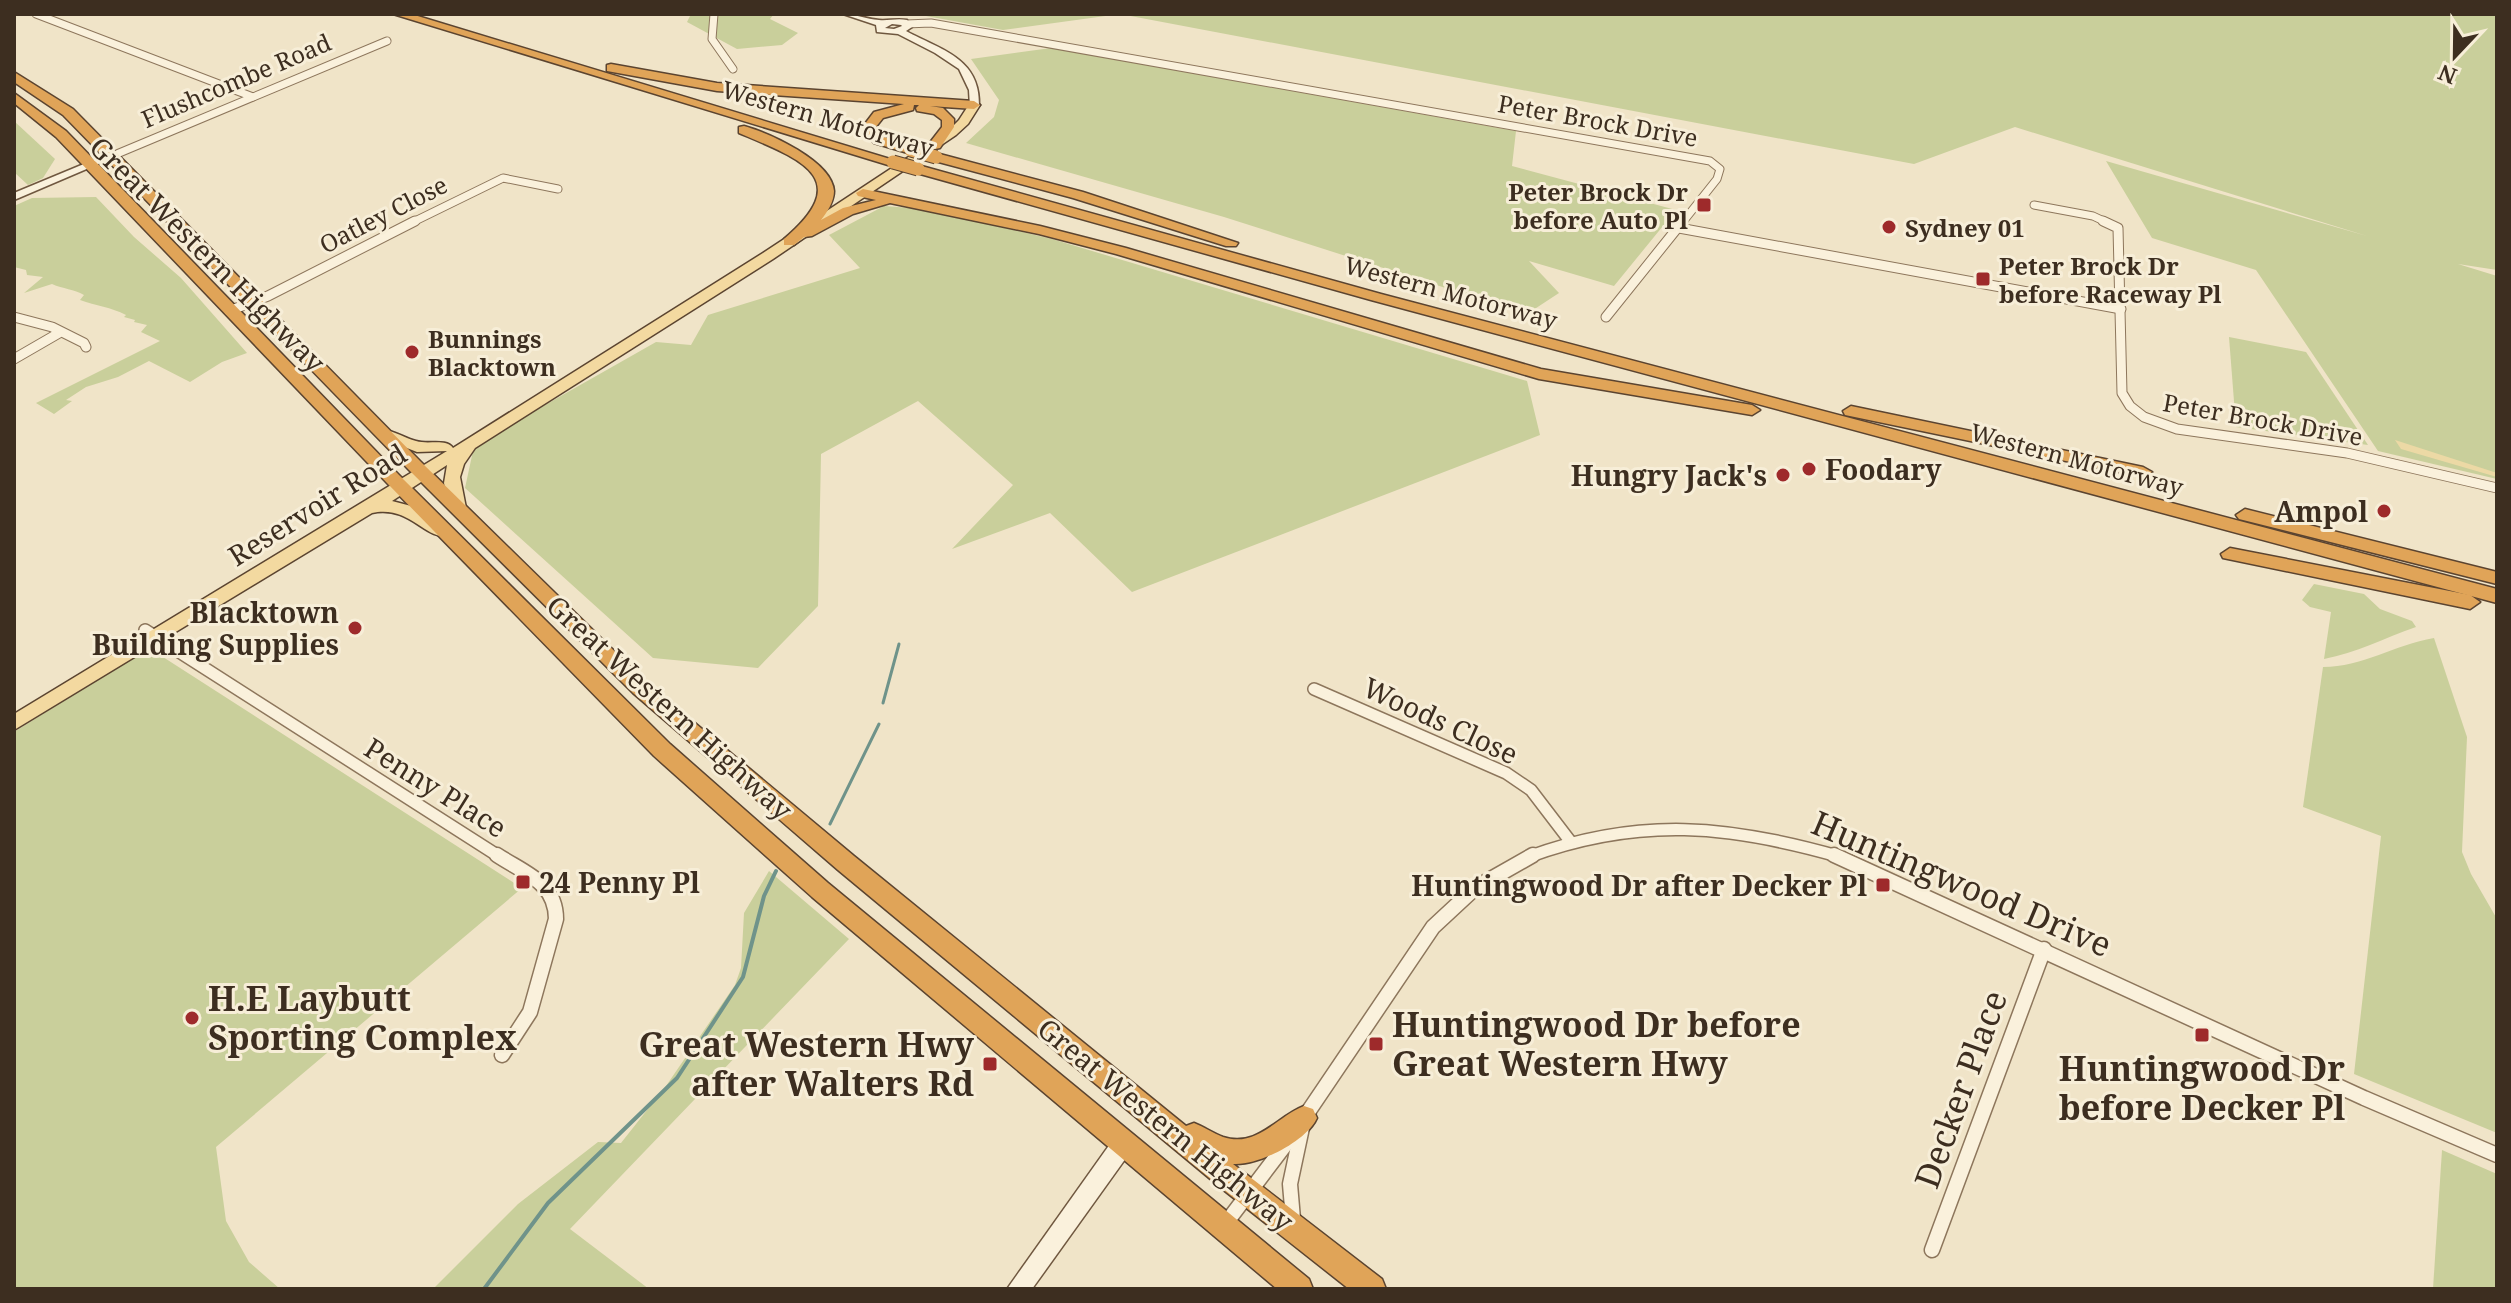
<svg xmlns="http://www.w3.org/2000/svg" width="2511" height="1303" viewBox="0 0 2511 1303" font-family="'Noto Serif',serif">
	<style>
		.green { fill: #c9cf9b }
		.sand { fill: #ecd9a5 }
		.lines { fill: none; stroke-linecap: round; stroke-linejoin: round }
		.stream-far1 { stroke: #6f938a; stroke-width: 3 }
		.stream { stroke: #6f938a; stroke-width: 4 }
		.street-far3-casing { stroke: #8d765c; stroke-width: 9 }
		.street-far2-casing { stroke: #8d765c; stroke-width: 11 }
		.street-far1-casing { stroke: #8d765c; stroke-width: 14 }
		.street-casing { stroke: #8d765c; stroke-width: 17 }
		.secondary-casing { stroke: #6f573f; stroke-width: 3 }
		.primary-casing { stroke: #5b4430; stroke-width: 3 }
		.highway-casing { stroke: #5b4430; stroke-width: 3 }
		.street-far3 { stroke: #faf1dc; stroke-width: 7 }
		.street-far2 { stroke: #faf1dc; stroke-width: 9 }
		.street-far1 { stroke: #faf1dc; stroke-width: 11 }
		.street { stroke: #faf1dc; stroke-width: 14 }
		.secondary { fill: #faf1dc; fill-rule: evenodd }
		.primary { fill: #f3d9a0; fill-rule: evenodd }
		.highway { fill: #e0a458; fill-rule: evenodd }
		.highway-bridge-casing { stroke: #5b4430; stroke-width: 15; stroke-linecap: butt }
		.highway-bridge { stroke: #e0a458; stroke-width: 13 }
		.poi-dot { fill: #9e2a2b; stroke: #f7eed8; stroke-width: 3 }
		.labels { text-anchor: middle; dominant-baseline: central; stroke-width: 6; stroke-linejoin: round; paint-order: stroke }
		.far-street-label { font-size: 24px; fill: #3d2e20; stroke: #f7eed8 }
		.far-poi-label { font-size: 24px; font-weight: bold; fill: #3d2e20; stroke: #f7eed8; text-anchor: start }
		.street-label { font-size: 28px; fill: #3d2e20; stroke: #f7eed8 }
		.poi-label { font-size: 28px; font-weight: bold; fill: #3d2e20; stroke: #f7eed8; text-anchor: end }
		.near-street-label { font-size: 34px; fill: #3d2e20; stroke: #f7eed8 }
		.near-poi-label { font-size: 34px; font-weight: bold; fill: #3d2e20; stroke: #f7eed8; text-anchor: start }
	</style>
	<rect width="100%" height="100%" fill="#f0e4c8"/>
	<g class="green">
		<polygon points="691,14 774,14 770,19 798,33 782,45 737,49 687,22"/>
		<polygon points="915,14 2497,14 2497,270 2458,264 2497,276 2497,479 2378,451 2256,270 2152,238 2106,161 2367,236 2015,127 1914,164 1120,14 1003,30"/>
		<polygon points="1051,48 1516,131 1512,166 1676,210 1614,286 1529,261 1559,293 1527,314 1224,217 966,143 994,117 999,100 971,59"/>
		<polygon points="14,121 55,159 43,178 28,185 14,172"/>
		<path d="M96,197L134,237L181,278L247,353L222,362L190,382L149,361L118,377L86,387L66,400L72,401L54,414L36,403L160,341L141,332L147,325L134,322L135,320L124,317L126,315C111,307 96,306 80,300L84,295C74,289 63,289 52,284L24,293L43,277L27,275L26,270L14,267V206L32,198Z"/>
		<polygon points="884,206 924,209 1052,239 1527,381 1540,435 1132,592 1050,513 952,549 1013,485 918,401 821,454 818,606 758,668 653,658 465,488 473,451 494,434 656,342 691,345 708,315 860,268 829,235"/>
		<polygon points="2229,337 2306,352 2368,445 2236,427"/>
		<path d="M2314,584L2364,594L2380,609L2412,621L2416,627C2384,638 2356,653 2324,659L2331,612L2310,607L2302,600Z"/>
		<path d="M2434,638L2467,737L2462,852L2471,874L2497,919V1133L2354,1074L2381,836L2303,807L2323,667C2362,667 2394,645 2434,638Z"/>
		<polygon points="149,648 522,888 216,1147 226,1221 249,1262 280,1289 14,1289 14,732"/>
		<polygon points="769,871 849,939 570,1229 649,1289 433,1289 518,1204 598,1142 621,1143 666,1086 735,985 741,968 744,913"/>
		<polygon points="2442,1150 2497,1174 2497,1289 2433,1289"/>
	</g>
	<polygon class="sand" points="2395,440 2497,473 2497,477 2401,449"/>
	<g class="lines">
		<g class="stream-far1">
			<polyline points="883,703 899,644"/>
			<polyline points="830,824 879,724"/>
		</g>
		<polyline class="stream" points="484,1289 548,1203 677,1078 743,977 764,896 776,871"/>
		<g class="street-far3-casing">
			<g id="street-far3">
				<polyline points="36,14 253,97"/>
				<polyline points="714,14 712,39 733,69"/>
				<polyline points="906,24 931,23 1710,161 1720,169 1717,179 1682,223"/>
				<polyline points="112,156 387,41"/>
				<polyline points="2034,205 2093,216 2108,223"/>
				<polyline points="411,223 503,178 558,189"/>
			</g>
		</g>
		<g class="street-far2-casing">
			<g id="street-far2">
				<polyline points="2103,221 2118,228 2122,393 2130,406 2144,417 2177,429 2347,453 2497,488"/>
				<polyline points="1679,228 2121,309"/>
				<polyline points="229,311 268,296 415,221"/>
				<polyline points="14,317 52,327 84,343 86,347"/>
				<polyline points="1606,317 1683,221"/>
				<polyline points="14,359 59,333"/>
			</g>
		</g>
		<g class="street-far1-casing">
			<g id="street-far1">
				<polyline points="145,630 500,857"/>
				<polyline points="1314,689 1506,773 1531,790 1570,841"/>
				<path d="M1528,857C1640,816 1729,825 1841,857"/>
			</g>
		</g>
		<g class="street-casing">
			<g id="street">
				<path d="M497,855C524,873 556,882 556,919L530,1012L502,1055"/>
				<polyline points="1834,855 2364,1098 2497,1155"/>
				<polyline points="1304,1118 1433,927 1475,888 1533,855"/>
				<polyline points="1293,1219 1290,1184 1303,1123"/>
				<polyline points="1223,1227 1292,1136"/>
				<polyline points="1932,1250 2044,949"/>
			</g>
		</g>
		<g class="secondary-casing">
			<g id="secondary">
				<path d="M843,14C856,14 866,19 879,20C888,21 897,18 907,20L912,27L906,31C941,50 980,58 979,105L970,107L969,90L959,69L935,53L898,34L877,32L876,25ZM892,24L901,25L902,26L894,29L885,28Z"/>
				<polygon points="108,154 117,156 14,200 14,193"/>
				<polygon points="1123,1134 1131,1137 1134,1144 1131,1151 1032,1289 1007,1289 1115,1137"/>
			</g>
		</g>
		<g class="primary-casing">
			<path id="primary" d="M970,103L980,105L968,124L956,135L773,259L475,448L464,464L460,477L466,508L464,512L458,513L450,508L444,483L447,465L392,501L415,507L448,528L450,532L448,536C425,540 410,505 372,513L14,730V714L447,451L417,452L379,437L376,434L379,431C392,428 403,438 416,441C429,445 446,438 453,448L763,253L948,131L959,120Z"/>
		</g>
		<g class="highway-casing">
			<g id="highway">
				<polygon points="393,14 411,14 900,162 888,165"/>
				<polygon points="611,64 717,83 974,101 980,105 974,109 930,106 943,108 954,119 954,127 940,148 935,149 928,145 942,127 942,120 934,114 917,111 916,108 919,105 914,105 913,110 883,118 875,128 884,137 916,147 918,150 911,154 874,143 861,129 874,112 904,104 717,91 607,71 607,65"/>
				<path d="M14,72L73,109L421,462L647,683L854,856L1186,1126L1194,1123C1204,1127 1213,1133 1223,1137C1257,1148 1276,1117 1304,1106L1313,1109L1317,1118C1307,1141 1258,1166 1233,1164L1382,1279L1386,1289H1349L1226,1192L838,870L633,693L409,470L63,115L14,82Z"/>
				<polygon points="14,93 66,131 399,475 670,744 828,883 1309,1279 1313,1289 1277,1289 812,897 654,756 387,483 56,137 14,103"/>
				<path d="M744,126C769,133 832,161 834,191C834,202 827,212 821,220L843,208L876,200L858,196L856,193L863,189L1040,226L1126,248L1541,369L1752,405L1760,410L1752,415L1539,379L1116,254L1039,234L890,203L853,214L812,236L804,237L794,245H784V239C856,178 800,159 739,133V127Z"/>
				<polygon points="936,153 1083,192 1238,243 1236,246 1226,246 1073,198 931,160 929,157"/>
				<polygon points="918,165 1381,294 2497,589 2497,603 1371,300 913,172 911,169"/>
				<polygon points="1851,406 2143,467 2152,472 2143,477 1845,415 1843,411"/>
				<polygon points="2245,509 2497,572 2497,584 2239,519 2236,515"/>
				<polygon points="2230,548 2470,595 2480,602 2470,609 2223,558 2221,554"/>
			</g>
		</g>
		<use href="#street-far3" class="street-far3"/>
		<use href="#street-far2" class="street-far2"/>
		<use href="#street-far1" class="street-far1"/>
		<use href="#street" class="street"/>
		<use href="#secondary" class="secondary"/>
		<use href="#primary" class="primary"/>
		<use href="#highway" class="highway"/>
		<g class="highway-bridge-casing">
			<g id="highway-bridge">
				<polyline points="911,150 936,157"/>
				<polyline points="893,162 918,169"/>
			</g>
		</g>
		<use href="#highway-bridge" class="highway-bridge"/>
	</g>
	<g class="poi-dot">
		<rect x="1696" y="197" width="16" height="16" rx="4"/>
		<circle cx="1889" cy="227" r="8"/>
		<rect x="1975" y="271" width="16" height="16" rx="4"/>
		<circle cx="412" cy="352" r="8"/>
		<circle cx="1809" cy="469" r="8"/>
		<circle cx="1783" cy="475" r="8"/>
		<circle cx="2384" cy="511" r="8"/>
		<circle cx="355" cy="628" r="8"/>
		<rect x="515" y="874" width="16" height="16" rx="4"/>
		<rect x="1875" y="877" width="16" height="16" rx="4"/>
		<circle cx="192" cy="1018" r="8"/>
		<rect x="2194" y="1027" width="16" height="16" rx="4"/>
		<rect x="1368" y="1036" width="16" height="16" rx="4"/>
		<rect x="982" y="1056" width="16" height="16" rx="4"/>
	</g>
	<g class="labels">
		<g class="far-street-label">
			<text transform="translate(236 80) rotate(-23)">Flushcombe Road</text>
			<text transform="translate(828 118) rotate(16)">Western Motorway</text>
			<text transform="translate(1598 120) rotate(10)">Peter Brock Drive</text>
			<text transform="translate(383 214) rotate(-27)">Oatley Close</text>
			<text transform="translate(1451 292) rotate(15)">Western Motorway</text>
			<text transform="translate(2263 419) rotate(10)">Peter Brock Drive</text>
			<text transform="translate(2077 459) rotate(15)">Western Motorway</text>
		</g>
		<g class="far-poi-label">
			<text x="1688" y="191" text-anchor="end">Peter Brock Dr<tspan x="1688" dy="28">before Auto Pl</tspan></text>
			<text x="1905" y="227">Sydney 01</text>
			<text x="1999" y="265">Peter Brock Dr<tspan x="1999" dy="28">before Raceway Pl</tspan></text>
			<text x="428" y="338">Bunnings<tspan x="428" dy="28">Blacktown</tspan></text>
		</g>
		<g class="street-label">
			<text transform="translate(208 254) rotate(45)">Great Western Highway</text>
			<text transform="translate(317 504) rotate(-32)">Reservoir Road</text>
			<text transform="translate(670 707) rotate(42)">Great Western Highway</text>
			<text transform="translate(1441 720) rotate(25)">Woods Close</text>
			<text transform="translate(436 787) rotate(32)">Penny Place</text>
			<text transform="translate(1166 1124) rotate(39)">Great Western Highway</text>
		</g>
		<g class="poi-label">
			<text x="1825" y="469" text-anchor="start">Foodary</text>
			<text x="1767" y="475">Hungry Jack's</text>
			<text x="2368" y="511">Ampol</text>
			<text x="339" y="612">Blacktown<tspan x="339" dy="32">Building Supplies</tspan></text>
			<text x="539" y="882" text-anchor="start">24 Penny Pl</text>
			<text x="1867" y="885">Huntingwood Dr after Decker Pl</text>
		</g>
		<g class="near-street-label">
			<text transform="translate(1962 883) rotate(23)">Huntingwood Drive</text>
			<text transform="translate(1960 1089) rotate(-70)">Decker Place</text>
		</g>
		<g class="near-poi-label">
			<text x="208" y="998">H.E Laybutt<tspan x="208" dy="39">Sporting Complex</tspan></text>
			<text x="1392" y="1024">Huntingwood Dr before<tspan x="1392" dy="39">Great Western Hwy</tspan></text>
			<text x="974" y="1044" text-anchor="end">Great Western Hwy<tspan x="974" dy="39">after Walters Rd</tspan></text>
			<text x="2202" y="1068" text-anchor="middle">Huntingwood Dr<tspan x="2202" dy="39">before Decker Pl</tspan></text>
		</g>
	</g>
	<rect width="2511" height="1303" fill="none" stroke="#3d2e20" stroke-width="32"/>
	<g transform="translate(2455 56) rotate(202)" stroke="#f7eed8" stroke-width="6" paint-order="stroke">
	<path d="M0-6L14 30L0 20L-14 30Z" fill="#3d2e20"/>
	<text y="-12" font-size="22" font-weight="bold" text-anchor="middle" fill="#3d2e20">N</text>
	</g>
</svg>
